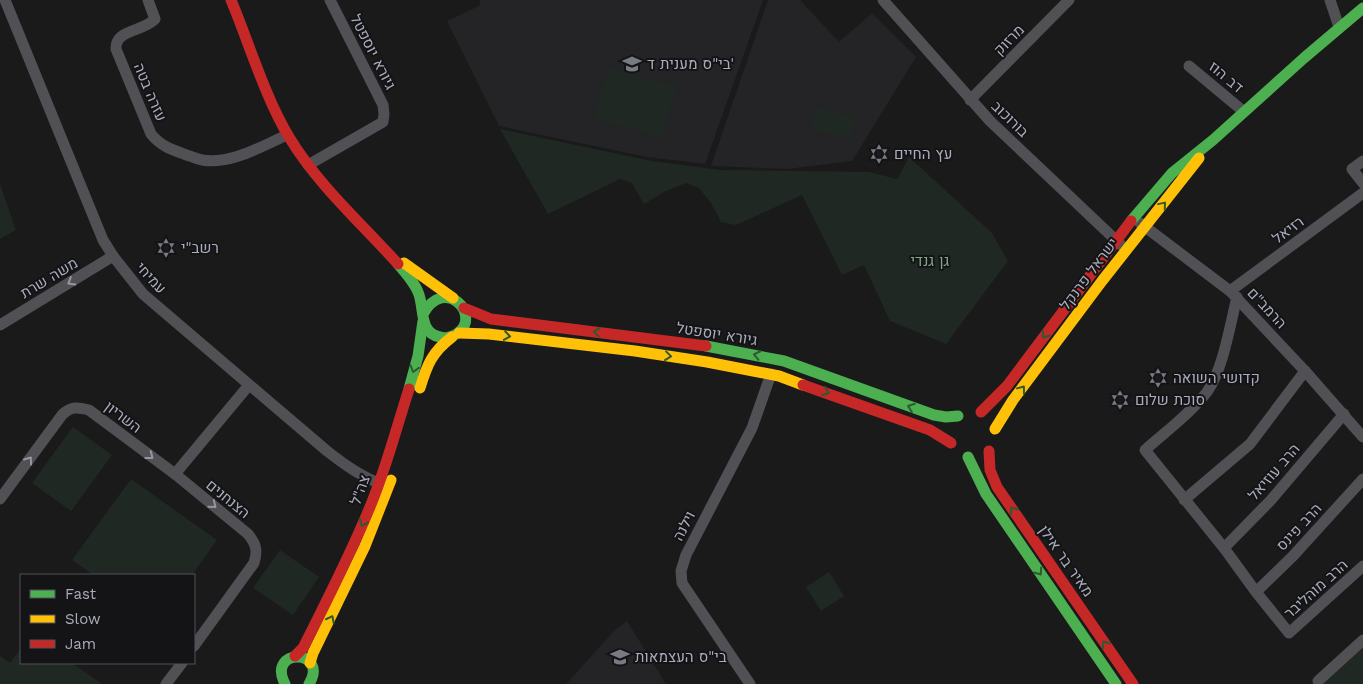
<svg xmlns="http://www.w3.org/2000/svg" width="1363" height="684" viewBox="0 0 1363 684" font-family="'Work Sans',Heebo,sans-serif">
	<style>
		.built { fill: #242427 }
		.green { fill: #1f2822 }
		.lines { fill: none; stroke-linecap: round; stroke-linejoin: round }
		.street { stroke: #505055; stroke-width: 11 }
		.fast { stroke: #4caf50; stroke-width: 11 }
		.slow { stroke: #ffc107; stroke-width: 11 }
		.jam { stroke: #c62828; stroke-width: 11 }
		.oneway { stroke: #2d5a31 }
		.oneway2 { stroke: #9496a2 }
		.labels { text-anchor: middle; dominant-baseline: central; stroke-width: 4; stroke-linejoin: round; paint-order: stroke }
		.street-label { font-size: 15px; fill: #aaadbc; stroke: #141417 }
		.poi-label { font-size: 15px; fill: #aaadbc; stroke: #141417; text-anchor: start }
		.park-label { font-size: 15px; fill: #80a888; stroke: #141417 }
	</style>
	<rect width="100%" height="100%" fill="#1a1a1b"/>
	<g class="built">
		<polygon points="480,0 763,0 705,164 647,157 499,126 447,21 479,6"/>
		<polygon points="768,0 800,0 839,42 872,13 916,57 852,161 787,169 711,166"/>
		<polygon points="627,621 666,684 566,684 615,630"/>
	</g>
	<g class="green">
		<polygon points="608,67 677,87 662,138 593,118"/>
		<polygon points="816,108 856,118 851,139 811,130"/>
		<polygon points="500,129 652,161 721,170 869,172 897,179 909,157 992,233 1008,261 946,344 890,321 864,265 842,275 802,195 736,225 721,222 711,203 699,188 686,183 664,192 644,204 632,183 620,179 548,214"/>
		<polygon points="0,184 16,230 0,239"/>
		<polygon points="73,427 112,455 71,511 32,483"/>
		<polygon points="131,479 217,540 192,575 93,575 72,560"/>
		<polygon points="280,550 319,577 293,615 253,588"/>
		<polygon points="829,572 844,596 821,611 806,587"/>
		<polygon points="1363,645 1363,684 1321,684"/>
		<polygon points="21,648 21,663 72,663 102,684 0,684 0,656 10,663"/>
	</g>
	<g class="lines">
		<g class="street">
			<path d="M5,0L103,240L113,256L143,294L327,451C345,465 363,478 384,485"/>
			<path d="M148,0L155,19C143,32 115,29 116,49L151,134C161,146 170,149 184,154C190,156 196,159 202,160C231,165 262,146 287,135"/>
			<polyline points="883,0 990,121 1121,245"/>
			<polyline points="1330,0 1339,27"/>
			<polyline points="1189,66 1243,111"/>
			<polyline points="970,100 1069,0"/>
			<polyline points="1363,161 1352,169 1363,183"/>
			<polyline points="308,165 383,122 384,114 383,105 330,0"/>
			<polyline points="1140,223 1230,291 1305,371 1363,437"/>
			<polyline points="1230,291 1363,193"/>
			<path d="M1237,297C1230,325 1223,370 1207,392C1190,414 1165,432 1145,450L1224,548L1256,592L1289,633L1363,566"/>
			<polyline points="0,325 113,256"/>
			<polyline points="175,474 249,385"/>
			<path d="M0,499L62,415C71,406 77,407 89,410L175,474L248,534C256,544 258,550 254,563L194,646"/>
			<polyline points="1184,500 1250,444 1305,371"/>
			<polyline points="1224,548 1271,500 1344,414"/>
			<polyline points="1256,592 1293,556 1363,479"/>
			<polyline points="1318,681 1363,640"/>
			<polyline points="166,684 182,663"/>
			<polyline points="750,684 682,583 681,571 686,555 752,428 771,374"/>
		</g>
		<g class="fast">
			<polyline points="1131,221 1172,173 1213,140 1304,58 1363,8"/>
			<path d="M398,264C406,273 414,282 418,292C425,307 418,333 440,337C446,339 452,337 458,333C482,315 445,275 423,314"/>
			<polyline points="706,346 784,361 934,415 946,417 958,416"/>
			<polyline points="409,389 418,356 423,321"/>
			<polyline points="968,457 986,494 1116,684"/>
			<path d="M285,684C266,647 330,649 309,684"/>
		</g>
		<g class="slow">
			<polyline points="404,263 453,298"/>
			<polyline points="459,333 489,334 635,351 707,362 779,376 803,385"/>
			<path d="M420,388C427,365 432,352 452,337"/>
			<polyline points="995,429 1013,400 1102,281 1199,158"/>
			<polyline points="310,663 313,653 365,546 391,480"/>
		</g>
		<g class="jam">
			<path d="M231,0C249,43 265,97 289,137C318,185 361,223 398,264"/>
			<polyline points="464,308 491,319 706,346"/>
			<polyline points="803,385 930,430 951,443"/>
			<polyline points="981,412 1007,386 1131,221"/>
			<polyline points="989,451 990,470 997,487 1133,684"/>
			<path d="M295,656L303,648C327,600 352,552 372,502C387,465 397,426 409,389"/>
		</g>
	</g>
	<defs><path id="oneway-chevron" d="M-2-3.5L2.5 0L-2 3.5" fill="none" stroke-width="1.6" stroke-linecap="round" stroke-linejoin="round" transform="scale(1.25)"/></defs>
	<g class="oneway">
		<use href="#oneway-chevron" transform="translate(1163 205) rotate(-50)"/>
		<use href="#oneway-chevron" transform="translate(597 332) rotate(-173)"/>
		<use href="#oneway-chevron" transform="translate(1045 335) rotate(126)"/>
		<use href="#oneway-chevron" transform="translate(507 336) rotate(8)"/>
		<use href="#oneway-chevron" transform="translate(757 355) rotate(-168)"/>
		<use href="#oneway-chevron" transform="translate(668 356) rotate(7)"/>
		<use href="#oneway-chevron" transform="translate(414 369) rotate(107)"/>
		<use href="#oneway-chevron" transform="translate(1022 389) rotate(-53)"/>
		<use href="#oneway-chevron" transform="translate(826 392) rotate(20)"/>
		<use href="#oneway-chevron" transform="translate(911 407) rotate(-160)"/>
		<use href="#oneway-chevron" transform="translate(1013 510) rotate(-125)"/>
		<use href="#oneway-chevron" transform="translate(363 523) rotate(114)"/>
		<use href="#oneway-chevron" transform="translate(1039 572) rotate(55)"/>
		<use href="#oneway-chevron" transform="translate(331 619) rotate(-63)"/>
		<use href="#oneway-chevron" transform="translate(1105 644) rotate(-125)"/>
	</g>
	<g class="oneway2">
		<use href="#oneway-chevron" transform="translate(71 282) rotate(149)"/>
		<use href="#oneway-chevron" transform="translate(150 456) rotate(37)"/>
		<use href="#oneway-chevron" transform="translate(29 460) rotate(-54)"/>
		<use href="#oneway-chevron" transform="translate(213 505) rotate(39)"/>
	</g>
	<defs>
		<g id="school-bare" transform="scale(1.5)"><path d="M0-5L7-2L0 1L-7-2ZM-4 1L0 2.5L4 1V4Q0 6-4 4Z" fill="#787a84" stroke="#141417" stroke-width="2.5" paint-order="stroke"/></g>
		<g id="synagogue-bare" transform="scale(1.5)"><path d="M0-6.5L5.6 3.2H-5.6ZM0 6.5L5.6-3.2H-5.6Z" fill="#787a84" stroke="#141417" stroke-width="2.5" paint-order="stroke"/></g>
	</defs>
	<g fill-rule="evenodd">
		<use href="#school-bare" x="632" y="64"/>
		<use href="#synagogue-bare" x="879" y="154"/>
		<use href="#synagogue-bare" x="166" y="248"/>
		<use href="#synagogue-bare" x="1158" y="378"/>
		<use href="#synagogue-bare" x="1120" y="400"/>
		<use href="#school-bare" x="620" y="657"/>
	</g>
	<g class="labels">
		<g class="street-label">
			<text transform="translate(1009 40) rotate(-45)">מרזוק</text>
			<text transform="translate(373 52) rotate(63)">גיורא יוספטל</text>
			<text transform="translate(1226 77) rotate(40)">דב הוז</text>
			<text transform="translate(150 92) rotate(67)">עזרה בטה</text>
			<text transform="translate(1010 119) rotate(44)">בורוכוב</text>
			<text transform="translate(1288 230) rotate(-36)">רזיאל</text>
			<text transform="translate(1089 274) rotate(-53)">ישראל פרנקל</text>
			<text transform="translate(49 278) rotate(-31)">משה שרת</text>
			<text transform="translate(151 278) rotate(47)">עמיחי</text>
			<text transform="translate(1267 308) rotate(47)">הרמב"ם</text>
			<text transform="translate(717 334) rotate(9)">גיורא יוספטל</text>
			<text transform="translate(123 417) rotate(37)">השריון</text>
			<text transform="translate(1274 472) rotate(-49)">הרב עוזיאל</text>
			<text transform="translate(360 490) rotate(-70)">צה"ל</text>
			<text transform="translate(228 499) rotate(39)">הצנחנים</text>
			<text transform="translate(684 526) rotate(-63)">וילנה</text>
			<text transform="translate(1299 527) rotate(-47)">הרב פינס</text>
			<text transform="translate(1066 561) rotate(55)">מאיר בר אילן</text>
			<text transform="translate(1316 589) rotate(-42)">הרב מוהליבר</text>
		</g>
		<g class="poi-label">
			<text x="647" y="64">בי"ס מענית ד'</text>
			<text x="894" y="154">עץ החיים</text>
			<text x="181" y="248">רשב"י</text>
			<text x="1173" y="378">קדושי השואה</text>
			<text x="1135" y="400">סוכת שלום</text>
			<text x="635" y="657">בי"ס העצמאות</text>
		</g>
		<g class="park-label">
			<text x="930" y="261">גן גנדי</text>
		</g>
	</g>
	<rect x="20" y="574" width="175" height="90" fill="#141417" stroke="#505159"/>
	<rect x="30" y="590" width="25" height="8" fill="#4caf50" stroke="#505159"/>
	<text x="65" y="599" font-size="15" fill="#aaadbc">Fast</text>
	<rect x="30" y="615" width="25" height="8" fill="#ffc107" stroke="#505159"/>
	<text x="65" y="624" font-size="15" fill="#aaadbc">Slow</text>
	<rect x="30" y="640" width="25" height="8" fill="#c62828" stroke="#505159"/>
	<text x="65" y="649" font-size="15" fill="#aaadbc">Jam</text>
</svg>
